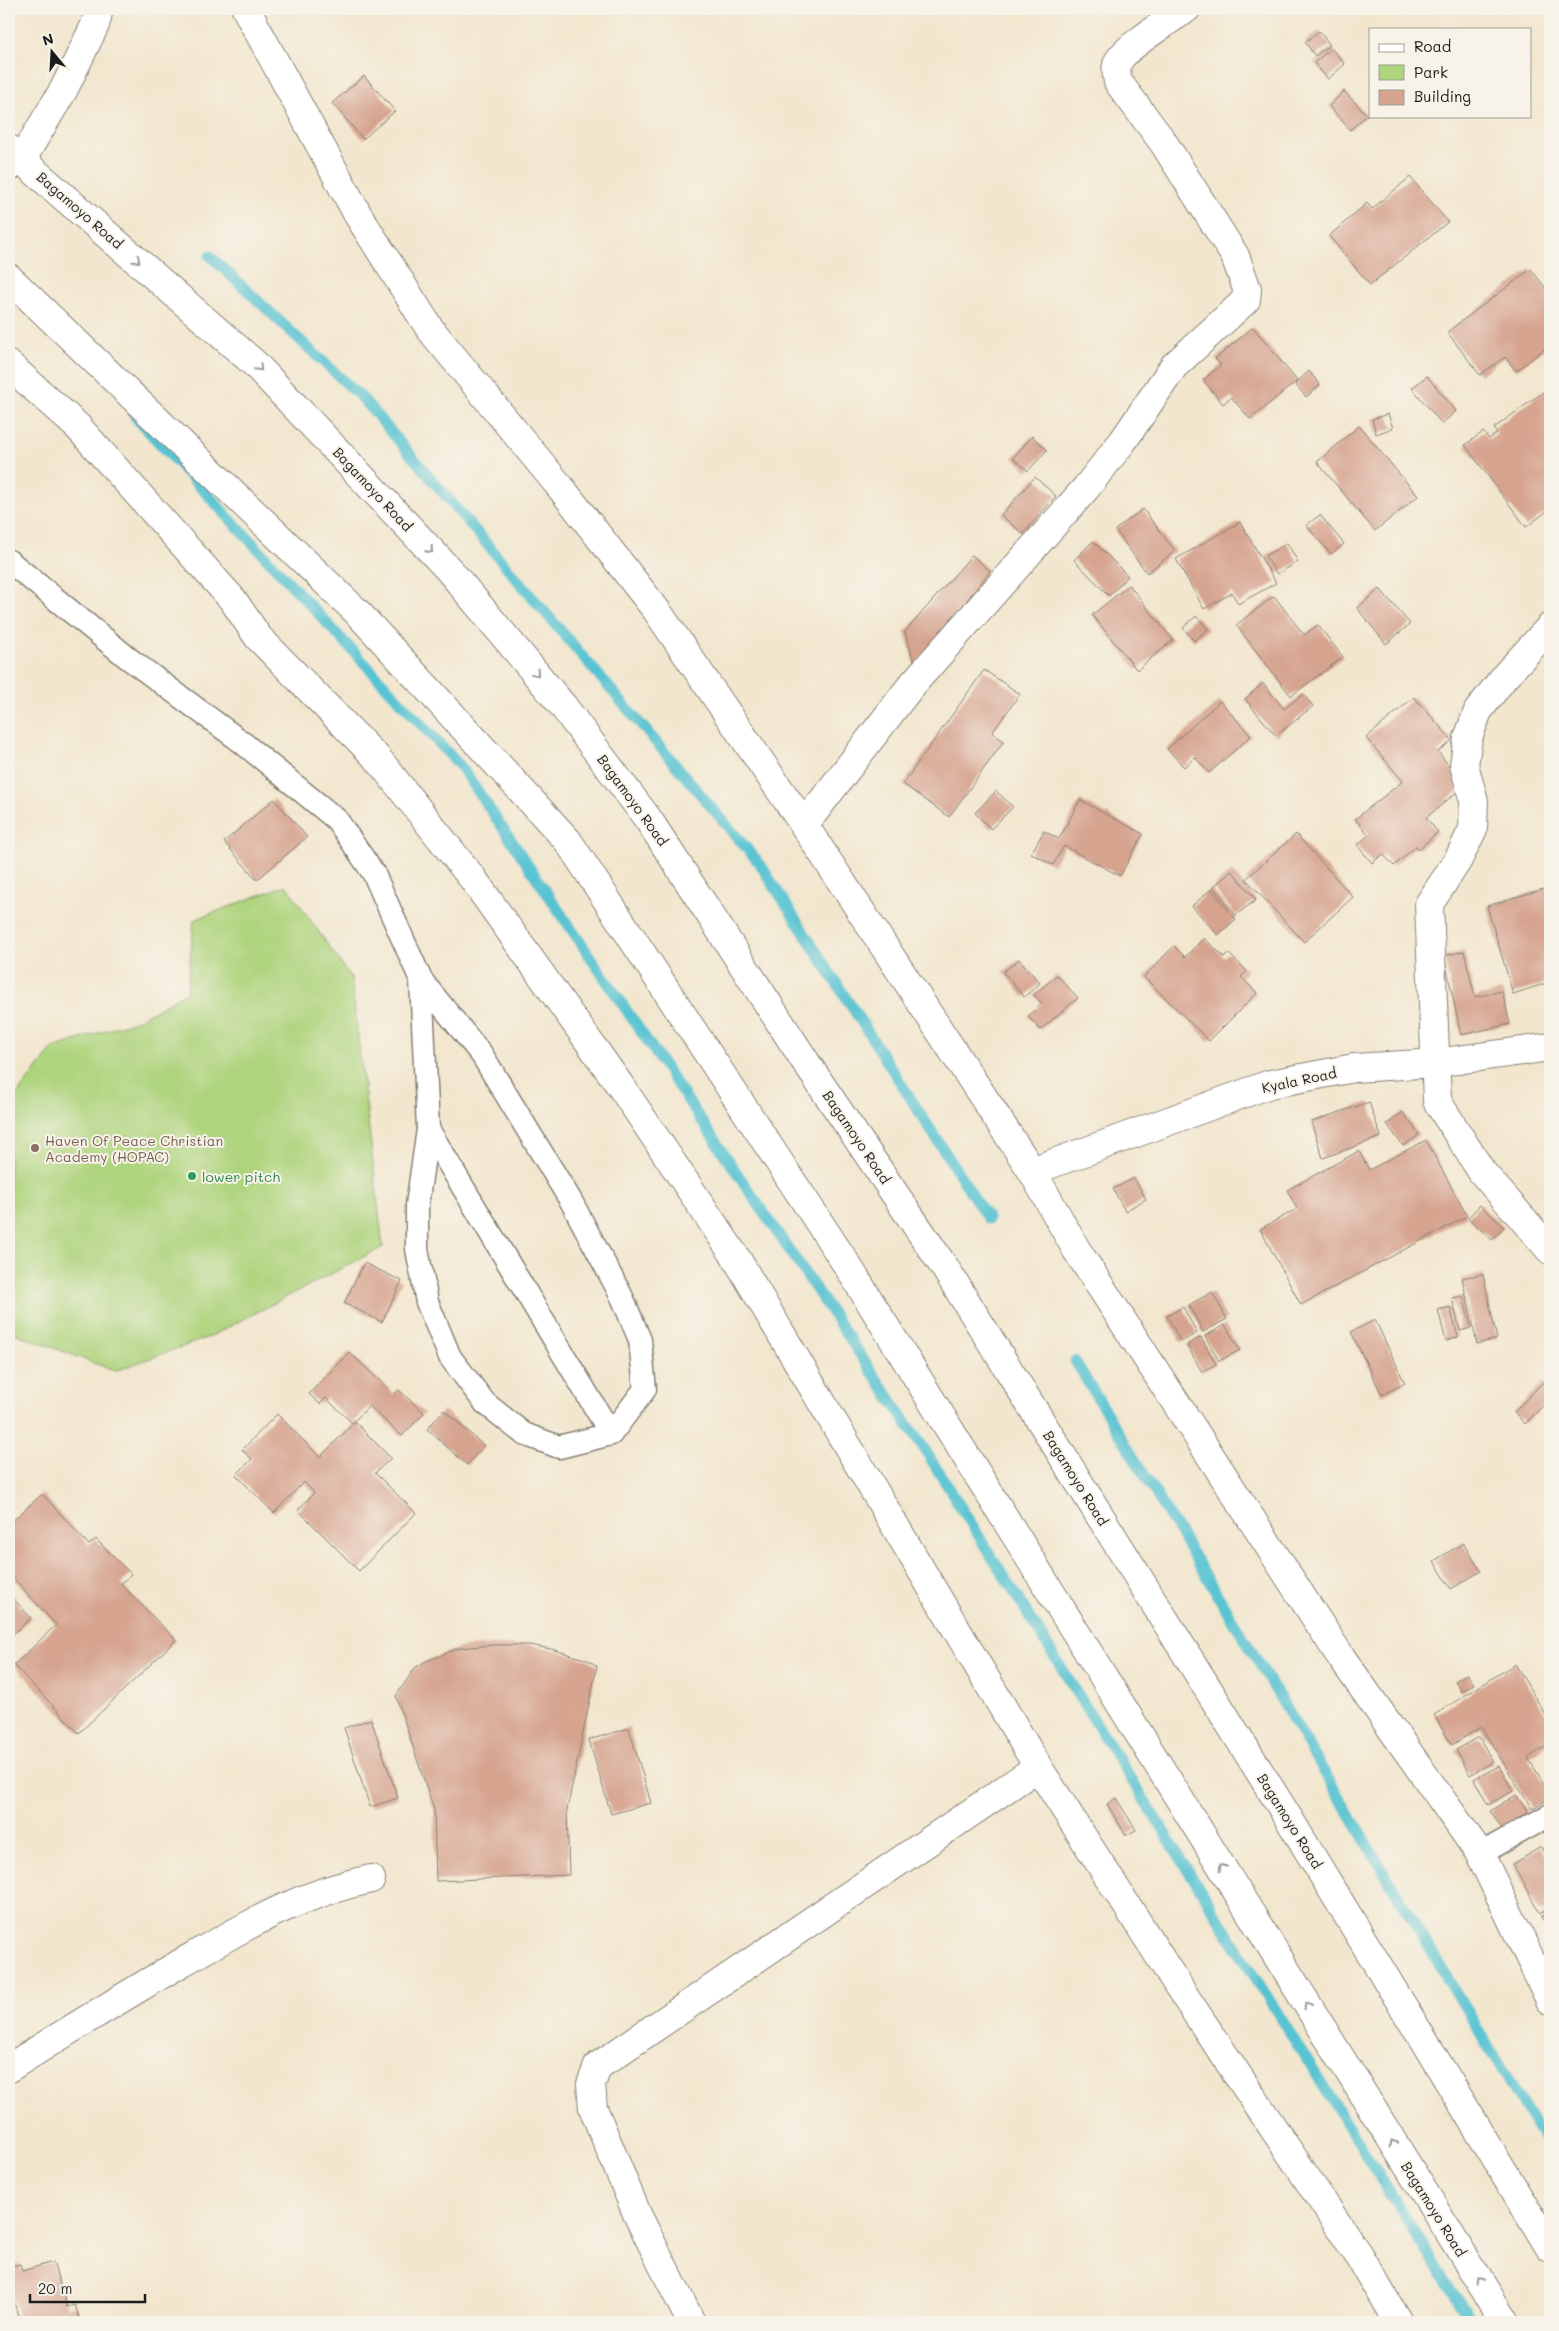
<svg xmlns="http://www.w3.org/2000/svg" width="1559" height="2331" viewBox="0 0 1559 2331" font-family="Mali,sans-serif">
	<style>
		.green { fill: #afd47e; stroke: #66784d }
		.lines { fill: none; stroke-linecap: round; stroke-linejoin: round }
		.stream { stroke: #58c3d2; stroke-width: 11 }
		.building { fill: #d5a38e }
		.lane-casing { stroke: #878175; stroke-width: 25 }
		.street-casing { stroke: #878175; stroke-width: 30 }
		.secondary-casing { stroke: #878175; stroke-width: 30 }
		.highway-casing { stroke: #878175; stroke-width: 30 }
		.lane { stroke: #fff; stroke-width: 22 }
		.street { stroke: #fff; stroke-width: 28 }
		.secondary { stroke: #fff; stroke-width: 28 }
		.highway { stroke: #fff; stroke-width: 28 }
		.oneway { stroke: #999 }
		.education-dot { fill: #8d6e63; stroke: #f7f3e8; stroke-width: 2 }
		.leisure-dot { fill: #2e9e5b; stroke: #f7f3e8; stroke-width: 2 }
		.labels { text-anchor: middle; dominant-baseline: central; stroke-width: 4; stroke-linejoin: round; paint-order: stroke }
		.street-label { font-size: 14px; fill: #1c1c1c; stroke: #f7f3e8 }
		.education-label { font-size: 14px; fill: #785e54; stroke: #f7f3e8; text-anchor: start }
		.leisure-label { font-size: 14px; fill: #27864d; stroke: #f7f3e8; text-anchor: start }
	</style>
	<rect width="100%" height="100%" fill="#f7f3e8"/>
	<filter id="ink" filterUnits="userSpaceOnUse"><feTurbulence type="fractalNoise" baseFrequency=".02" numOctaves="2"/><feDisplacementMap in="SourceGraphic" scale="10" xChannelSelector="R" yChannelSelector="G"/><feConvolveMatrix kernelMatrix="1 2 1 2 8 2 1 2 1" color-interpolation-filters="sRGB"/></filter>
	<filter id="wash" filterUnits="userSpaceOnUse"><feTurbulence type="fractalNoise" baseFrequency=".0096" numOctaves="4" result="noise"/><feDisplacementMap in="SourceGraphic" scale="20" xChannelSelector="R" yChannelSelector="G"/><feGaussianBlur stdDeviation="1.12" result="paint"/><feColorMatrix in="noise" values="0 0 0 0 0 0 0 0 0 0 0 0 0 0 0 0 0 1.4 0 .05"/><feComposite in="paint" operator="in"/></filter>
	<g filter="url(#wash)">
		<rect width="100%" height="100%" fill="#f2e6ce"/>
		<polygon class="green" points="286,885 351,978 383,1247 209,1337 115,1371 9,1331 9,1105 53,1048 135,1021 187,992 194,920"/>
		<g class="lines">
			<g class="stream">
				<polyline points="210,256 363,399 760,864 988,1219"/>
				<polyline points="135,417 462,768 925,1450 1471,2322"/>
				<polyline points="1075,1361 1265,1673 1550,2150"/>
			</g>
		</g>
		<g id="blocks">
			<g class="building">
				<polygon points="1319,31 1330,45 1315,56 1305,42"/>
				<polygon points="1331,48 1345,64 1328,79 1314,63"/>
				<polygon points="364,76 395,111 363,139 332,103"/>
				<polygon points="1344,91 1367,115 1350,130 1329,106"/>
				<polygon points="1410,177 1448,222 1370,285 1329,236 1367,203 1372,209"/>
				<polygon points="1531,269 1550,294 1550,345 1516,371 1505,357 1480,375 1447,332"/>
				<polygon points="1253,327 1297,381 1250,419 1231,397 1223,404 1203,380 1221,365 1215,359"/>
				<polygon points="1309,371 1320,385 1306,397 1295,384"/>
				<polygon points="1427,376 1456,411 1442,424 1412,388"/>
				<polygon points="1550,387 1550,509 1526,527 1465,445 1483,432 1489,439 1497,433 1494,428"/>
				<polygon points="1388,414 1393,428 1376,434 1372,419"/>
				<polygon points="1359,426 1418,496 1375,531 1317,462"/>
				<polygon points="1032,436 1047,450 1028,471 1013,458"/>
				<polygon points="1035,477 1056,496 1023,534 1001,515"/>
				<polygon points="1143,509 1175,551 1147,573 1115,530"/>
				<polygon points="1320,515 1344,544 1331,554 1306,525"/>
				<polygon points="1240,522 1276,583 1238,604 1232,593 1204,609 1176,559"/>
				<polygon points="1093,541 1128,576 1109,596 1074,560"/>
				<polygon points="1287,543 1298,562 1277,574 1265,556"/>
				<polygon points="972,555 990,571 915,665 905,632"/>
				<polygon points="1129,585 1173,640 1137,670 1092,615"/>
				<polygon points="1380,589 1410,624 1386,644 1357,608"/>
				<polygon points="1274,596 1304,635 1318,625 1343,657 1291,696 1236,625"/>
				<polygon points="1196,616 1208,629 1194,641 1183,628"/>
				<polygon points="984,670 1020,694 992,733 1004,741 949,817 903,784"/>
				<polygon points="1263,683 1284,709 1303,694 1313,706 1276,736 1245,699"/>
				<polygon points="1414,697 1452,740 1438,752 1465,785 1426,818 1438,832 1419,849 1416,846 1394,866 1383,854 1372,863 1357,845 1369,835 1355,819 1403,781 1366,738"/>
				<polygon points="1220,701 1251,736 1209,773 1195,757 1184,767 1167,749"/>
				<polygon points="996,791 1013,807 991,829 975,813"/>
				<polygon points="274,799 307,837 257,880 224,842"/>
				<polygon points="1080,800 1143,834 1120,876 1064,846 1053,865 1031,853 1044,831 1059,839"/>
				<polygon points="1296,834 1353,897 1304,942 1246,879"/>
				<polygon points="1232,871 1256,900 1236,915 1213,887"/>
				<polygon points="1550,887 1550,982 1513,994 1487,906"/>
				<polygon points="1211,889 1236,919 1218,935 1192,906"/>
				<polygon points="1204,938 1224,957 1228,953 1247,971 1241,977 1257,993 1209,1041 1144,977 1174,946 1185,957"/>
				<polygon points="1464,951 1475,997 1502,991 1510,1024 1461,1035 1444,956"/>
				<polygon points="1019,959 1040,983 1024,997 1003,972"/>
				<polygon points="1057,975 1078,998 1040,1030 1028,1016 1042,1004 1034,995"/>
				<polygon points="1369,1102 1381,1137 1323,1158 1311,1122"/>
				<polygon points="1403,1112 1419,1135 1403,1146 1387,1124"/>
				<polygon points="1426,1140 1467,1216 1301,1305 1260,1229 1297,1209 1287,1190 1359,1151 1369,1170"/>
				<polygon points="1134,1178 1146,1199 1125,1211 1113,1189"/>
				<polygon points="1480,1205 1504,1227 1492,1240 1468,1218"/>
				<polygon points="364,1263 402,1281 382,1322 344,1303"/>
				<polygon points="1483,1274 1497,1339 1477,1344 1462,1278"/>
				<polygon points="1212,1292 1227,1319 1203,1332 1189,1305"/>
				<polygon points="1463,1296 1471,1328 1460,1331 1452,1298"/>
				<polygon points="1183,1307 1197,1333 1181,1342 1167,1316"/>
				<polygon points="1450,1307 1458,1337 1446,1341 1438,1310"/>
				<polygon points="1375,1320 1405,1383 1382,1395 1351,1332"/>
				<polygon points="1225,1325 1240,1350 1219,1361 1205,1336"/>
				<polygon points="1201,1337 1216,1364 1202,1372 1187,1345"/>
				<polygon points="349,1352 394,1394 399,1390 424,1413 402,1436 369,1406 352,1423 326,1398 320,1404 309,1394"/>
				<polygon points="1543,1382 1550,1389 1550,1399 1525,1424 1514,1412"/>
				<polygon points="444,1410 484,1446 467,1465 427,1429"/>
				<polygon points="277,1414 320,1457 355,1422 391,1458 375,1473 416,1513 359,1571 298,1510 314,1493 304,1482 274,1513 236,1475 252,1459 242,1450"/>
				<polygon points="42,1494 89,1545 96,1539 131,1574 121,1584 176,1640 79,1733 14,1665 56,1625 9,1573 9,1524"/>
				<polygon points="1463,1543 1481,1571 1451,1589 1434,1561"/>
				<polygon points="9,1594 31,1618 9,1638"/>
				<polygon points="493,1645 529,1645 551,1649 588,1660 597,1666 567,1810 569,1875 436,1881 434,1810 396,1696 415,1668 426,1661 459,1648"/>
				<polygon points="1515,1664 1550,1722 1550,1744 1528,1758 1550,1793 1550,1798 1532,1809 1481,1727 1452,1745 1434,1715"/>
				<polygon points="1467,1674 1474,1684 1462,1692 1455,1681"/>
				<polygon points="371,1719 398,1798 370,1807 344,1728"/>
				<polygon points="629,1728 651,1803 611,1814 589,1740"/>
				<polygon points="1479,1737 1493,1762 1470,1775 1456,1750"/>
				<polygon points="1499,1766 1513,1791 1488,1805 1474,1779"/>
				<polygon points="1516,1795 1528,1813 1502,1829 1490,1811"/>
				<polygon points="1116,1798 1136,1830 1126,1835 1107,1804"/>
				<polygon points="1541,1847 1550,1864 1550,1907 1540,1913 1512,1864"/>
				<polygon points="1550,1911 1550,1933 1541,1917"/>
				<polygon points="53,2262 67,2307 75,2305 80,2319 68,2322 20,2322 9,2286 9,2267 20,2264 22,2271"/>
			</g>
		</g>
	</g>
	<g filter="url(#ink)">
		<use href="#blocks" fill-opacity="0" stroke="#878175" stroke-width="1"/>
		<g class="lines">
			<g class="lane-casing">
				<g id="lane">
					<polyline points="9,561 128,658 243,743 337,820 374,874 421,980 428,1129 417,1205 417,1249 427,1302 450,1357 485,1403 524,1434 559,1447 611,1434 645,1389 640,1340 622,1297 571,1201 482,1055 421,980"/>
					<polyline points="428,1129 611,1434"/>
					<polyline points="1480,1854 1550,1815"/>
				</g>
			</g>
			<g class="street-casing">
				<g id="street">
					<polyline points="246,9 358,215 430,329 561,488 657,611 804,825 1032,1171 1076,1249 1341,1657 1480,1854 1550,2000"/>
					<polyline points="9,365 78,427 233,600 258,637 378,759 473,879 624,1091 735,1256 1038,1767 1186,1998 1357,2253 1398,2322"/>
					<polyline points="1550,627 1505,676 1478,711 1468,738 1464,765 1474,801 1473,829 1458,860 1429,904 1437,1101 1482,1172 1550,1250"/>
					<path d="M804,825L911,686L1086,488L1123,441L1174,366L1246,300L1247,289L1235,256L1163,142L1118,82C1117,76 1115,68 1118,62C1125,47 1170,20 1186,9"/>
					<polyline points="1032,1171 1270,1084 1354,1068 1436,1063 1550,1047"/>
					<path d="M9,2068C66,2032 123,1997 181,1963C244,1927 298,1894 371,1879"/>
					<polyline points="691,2322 637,2214 593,2108 591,2084 598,2066 1038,1767"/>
				</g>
			</g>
			<g class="secondary-casing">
				<polyline id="secondary" points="9,167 22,159 64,89 95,25 99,9"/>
			</g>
			<g class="highway-casing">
				<g id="highway">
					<polyline points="9,149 255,364 450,571 563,706 648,819 809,1067 947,1271 1286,1814 1550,2248"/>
					<polyline points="9,278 357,612 568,841 849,1268 1505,2322"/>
				</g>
			</g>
			<use href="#lane" class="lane"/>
			<use href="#street" class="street"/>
			<use href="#secondary" class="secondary"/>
			<use href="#highway" class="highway"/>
		</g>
		<defs><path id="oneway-chevron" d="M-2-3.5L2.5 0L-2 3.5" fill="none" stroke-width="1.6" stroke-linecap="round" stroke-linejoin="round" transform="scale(1.25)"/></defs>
		<g class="oneway">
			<use href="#oneway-chevron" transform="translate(137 260) rotate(41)"/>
			<use href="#oneway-chevron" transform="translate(259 368) rotate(46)"/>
			<use href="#oneway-chevron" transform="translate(430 550) rotate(47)"/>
			<use href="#oneway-chevron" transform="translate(536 673) rotate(50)"/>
			<use href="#oneway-chevron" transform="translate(1222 1867) rotate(-122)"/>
			<use href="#oneway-chevron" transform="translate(1307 2005) rotate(-122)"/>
			<use href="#oneway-chevron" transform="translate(1393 2143) rotate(-122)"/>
			<use href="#oneway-chevron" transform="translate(1479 2281) rotate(-122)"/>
		</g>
	</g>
	<circle class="education-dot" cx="35" cy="1148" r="5"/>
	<circle class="leisure-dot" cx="192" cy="1176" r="5"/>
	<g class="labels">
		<g class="street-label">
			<text transform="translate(80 210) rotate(41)">Bagamoyo Road</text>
			<text transform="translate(373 489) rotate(47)">Bagamoyo Road</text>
			<text transform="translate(633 800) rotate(54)">Bagamoyo Road</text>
			<text transform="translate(1299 1080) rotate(-12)">Kyala Road</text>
			<text transform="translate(857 1137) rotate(56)">Bagamoyo Road</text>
			<text transform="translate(1076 1478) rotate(58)">Bagamoyo Road</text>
			<text transform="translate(1290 1821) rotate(58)">Bagamoyo Road</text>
			<text transform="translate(1434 2209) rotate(58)">Bagamoyo Road</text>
		</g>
		<g class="education-label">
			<text x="45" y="1140">Haven Of Peace Christian<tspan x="45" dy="16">Academy (HOPAC)</tspan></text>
		</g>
		<g class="leisure-label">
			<text x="202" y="1176">lower pitch</text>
		</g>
	</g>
	<rect width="1559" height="2331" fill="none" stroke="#f7f3e8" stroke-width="30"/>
	<rect x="1369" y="28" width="162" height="90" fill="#f7f3e8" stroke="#9f9d96"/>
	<rect x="1379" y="44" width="25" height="8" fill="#ffffff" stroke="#9f9d96"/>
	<text x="1414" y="52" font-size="15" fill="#1c1c1c">Road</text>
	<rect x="1379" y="65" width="25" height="15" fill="#afd47e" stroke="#9f9d96"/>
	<text x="1414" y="78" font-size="15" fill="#1c1c1c">Park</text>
	<rect x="1379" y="90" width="25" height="15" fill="#d5a38e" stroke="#9f9d96"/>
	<text x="1414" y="102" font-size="15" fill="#1c1c1c">Building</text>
	<g transform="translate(52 52) rotate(342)" stroke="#f7f3e8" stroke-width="4" paint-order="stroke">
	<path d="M0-4L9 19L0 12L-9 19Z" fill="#1c1c1c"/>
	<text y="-8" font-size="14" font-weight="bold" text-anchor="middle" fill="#1c1c1c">N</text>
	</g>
	<path d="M30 2294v8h115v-8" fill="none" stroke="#1c1c1c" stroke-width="2.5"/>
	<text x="38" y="2294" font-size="15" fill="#1c1c1c" stroke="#f7f3e8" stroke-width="4" paint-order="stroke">20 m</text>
</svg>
